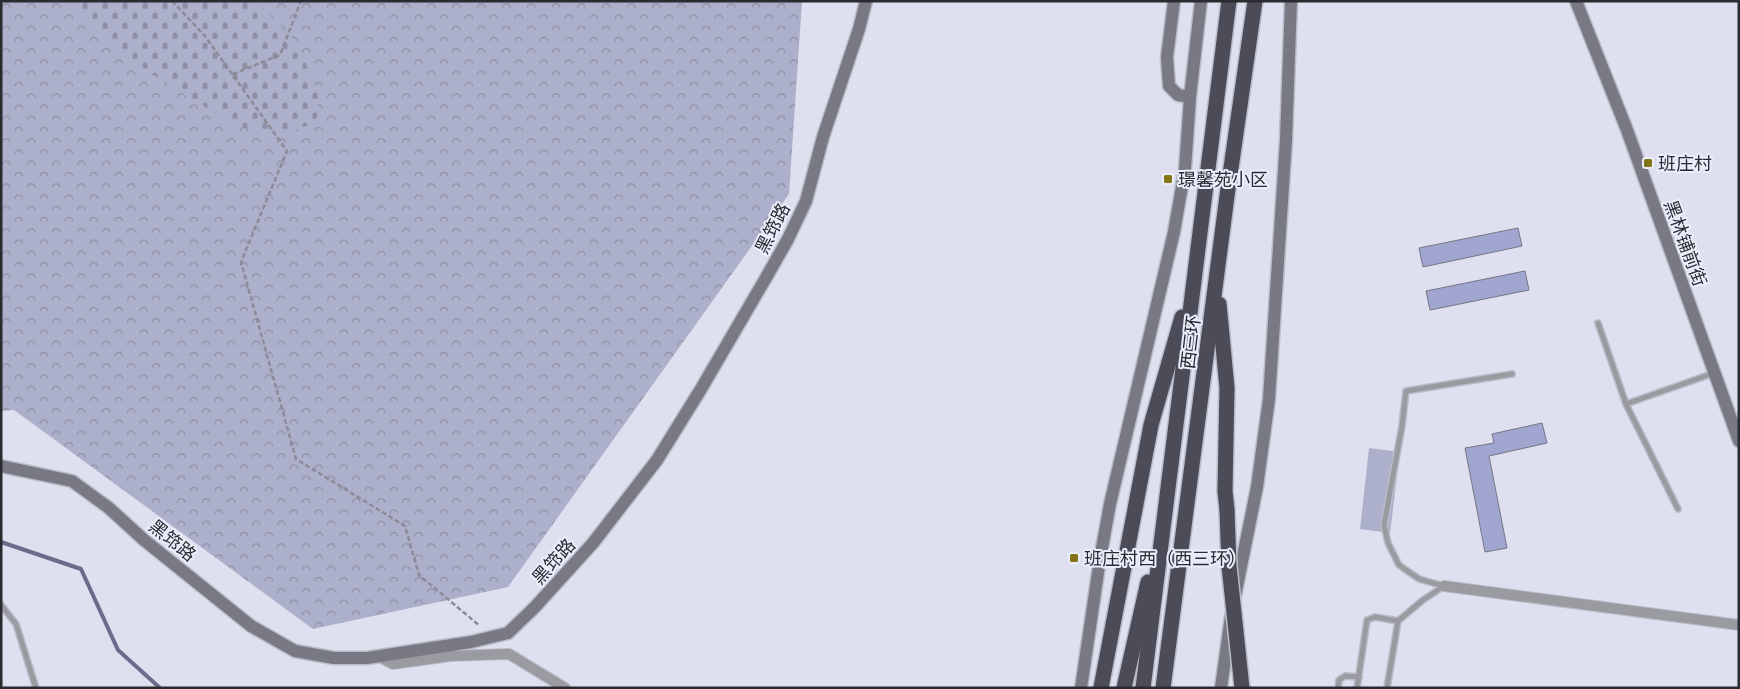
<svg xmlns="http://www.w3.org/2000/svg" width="1740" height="689" viewBox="0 0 1740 689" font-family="'Golos Text','Noto Sans SC',sans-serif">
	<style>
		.green { fill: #adb0ca }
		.forest { fill: url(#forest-crowns) }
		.cemetery { fill: url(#cemetery-stones) }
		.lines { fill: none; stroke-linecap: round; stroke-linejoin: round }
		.stream { stroke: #696c8a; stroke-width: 4 }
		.building { fill: #a1a6d0; stroke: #747683 }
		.lane-casing { stroke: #babcc9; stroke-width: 8 }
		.street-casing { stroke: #babcc9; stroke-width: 12 }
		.secondary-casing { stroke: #babcc9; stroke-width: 15 }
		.highway-casing { stroke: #babcc9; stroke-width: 18 }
		.path { stroke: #8b8c97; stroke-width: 2.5; stroke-dasharray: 5 2.5; stroke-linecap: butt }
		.lane { stroke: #9a9ba1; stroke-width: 5 }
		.street { stroke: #9a9ba1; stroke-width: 10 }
		.secondary { stroke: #787982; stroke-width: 12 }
		.highway { stroke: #4b4c58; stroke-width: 15 }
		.highway-bridge-casing { stroke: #babcc9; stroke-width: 18; stroke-linecap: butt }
		.highway-bridge { stroke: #4b4c58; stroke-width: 15 }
		.poi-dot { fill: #837417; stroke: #ebedfc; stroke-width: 2 }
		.labels { text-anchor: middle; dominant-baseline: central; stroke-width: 4; stroke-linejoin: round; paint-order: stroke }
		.poi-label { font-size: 18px; fill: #2a2b30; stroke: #ebedfc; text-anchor: start }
		.street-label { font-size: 18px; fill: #2a2b30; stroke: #ebedfc }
	</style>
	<defs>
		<pattern id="forest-crowns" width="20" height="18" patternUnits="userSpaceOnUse" patternTransform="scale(1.25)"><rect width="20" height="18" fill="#adb0ca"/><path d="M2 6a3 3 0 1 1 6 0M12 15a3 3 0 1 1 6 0" fill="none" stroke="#8d8fa4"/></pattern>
		<pattern id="cemetery-stones" width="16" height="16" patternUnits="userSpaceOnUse" patternTransform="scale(1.25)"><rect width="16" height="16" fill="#adb0ca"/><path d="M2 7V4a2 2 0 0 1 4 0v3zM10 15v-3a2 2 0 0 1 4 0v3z" fill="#8d8fa4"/></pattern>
	</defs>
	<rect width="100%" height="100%" fill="#dee0ef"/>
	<polygon class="green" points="1369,448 1400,452 1390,533 1360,529"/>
	<polygon class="forest" points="1,1 802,1 789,194 508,587 313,629 14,410 1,411"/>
	<polygon class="cemetery" points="67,1 256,1 291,36 303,56 318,95 317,118 309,125 287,133 262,133 238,126 169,86 115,47"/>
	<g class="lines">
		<polyline class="stream" points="1,542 81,569 118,650 160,688"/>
	</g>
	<g class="building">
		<polygon points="1518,228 1522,246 1423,267 1419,248"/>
		<polygon points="1525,271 1529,290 1430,310 1426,291"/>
		<polygon points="1542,423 1547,443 1489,456 1507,548 1485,552 1465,448 1494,443 1492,434"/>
	</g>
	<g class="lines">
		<g class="lane-casing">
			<g id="lane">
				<polyline points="1598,323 1626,404 1678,509"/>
				<polyline points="1626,404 1714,373"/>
				<polyline points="1444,586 1419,579 1399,565 1388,543 1384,525 1402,426 1406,391 1512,374"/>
				<polyline points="1,605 16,624 36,688"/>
				<polyline points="1338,688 1339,680 1345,676 1359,677"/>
				<polyline points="1357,688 1367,620 1375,617 1398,621"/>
				<polyline points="1387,688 1398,621 1423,600 1444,586"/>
			</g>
		</g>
		<g class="street-casing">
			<g id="street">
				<polyline points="1444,586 1739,625"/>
				<polyline points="380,657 393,664 450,656 509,654 565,688"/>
			</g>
		</g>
		<g class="secondary-casing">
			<g id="secondary">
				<polyline points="1174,1 1167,57 1169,86 1178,95 1190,97"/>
				<polyline points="1576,1 1627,130 1739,441"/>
				<polyline points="1,466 72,481 109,508 144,540 251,626 295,651 334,658 367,658 471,642 508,633 535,607 593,543 657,460 701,389 767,276 788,239 806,201 823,137 859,29 866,1"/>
				<polyline points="1235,596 1257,487 1269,399 1286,140 1291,1"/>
				<polyline points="1081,688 1100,559 1110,504 1174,232 1185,169 1190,97 1201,1"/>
				<polyline points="1221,688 1231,616"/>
			</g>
		</g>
		<g class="highway-casing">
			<g id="highway">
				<polyline points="1219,304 1227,388 1225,491 1227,510"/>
				<polyline points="1101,688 1151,425 1182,317"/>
				<polyline points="1124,688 1148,582"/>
				<polyline points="1143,688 1229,1"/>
				<polyline points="1163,688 1227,196 1255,1"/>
			</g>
		</g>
		<g class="path">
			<polyline points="172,1 205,36 287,151 241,262 296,459 405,526 419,575 480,626"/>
			<polyline points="233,74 280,55 301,1"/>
		</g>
		<use href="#lane" class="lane"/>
		<use href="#street" class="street"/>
		<use href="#secondary" class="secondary"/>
		<use href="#highway" class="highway"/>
		<g class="highway-bridge-casing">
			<polyline id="highway-bridge" points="1227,510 1229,566 1242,688"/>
		</g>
		<use href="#highway-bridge" class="highway-bridge"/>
	</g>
	<g class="poi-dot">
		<rect x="1643" y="158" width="10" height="10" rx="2.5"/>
		<rect x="1163" y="174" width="10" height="10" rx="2.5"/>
		<rect x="1069" y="553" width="10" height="10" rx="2.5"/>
	</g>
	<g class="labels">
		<g class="poi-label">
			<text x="1658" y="163">班庄村</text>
			<text x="1178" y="179">璟馨苑小区</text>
			<text x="1084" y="558">班庄村西（西三环）</text>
		</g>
		<g class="street-label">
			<text transform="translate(772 228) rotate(-63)">黑筇路</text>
			<text transform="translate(1686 243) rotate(70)">黑林铺前街</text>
			<text transform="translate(1190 342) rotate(-83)">西三环</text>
			<text transform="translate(173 540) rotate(39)">黑筇路</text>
			<text transform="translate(553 561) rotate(-48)">黑筇路</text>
		</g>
	</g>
	<rect width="1740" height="689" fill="none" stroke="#2a2b30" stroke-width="5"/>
</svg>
